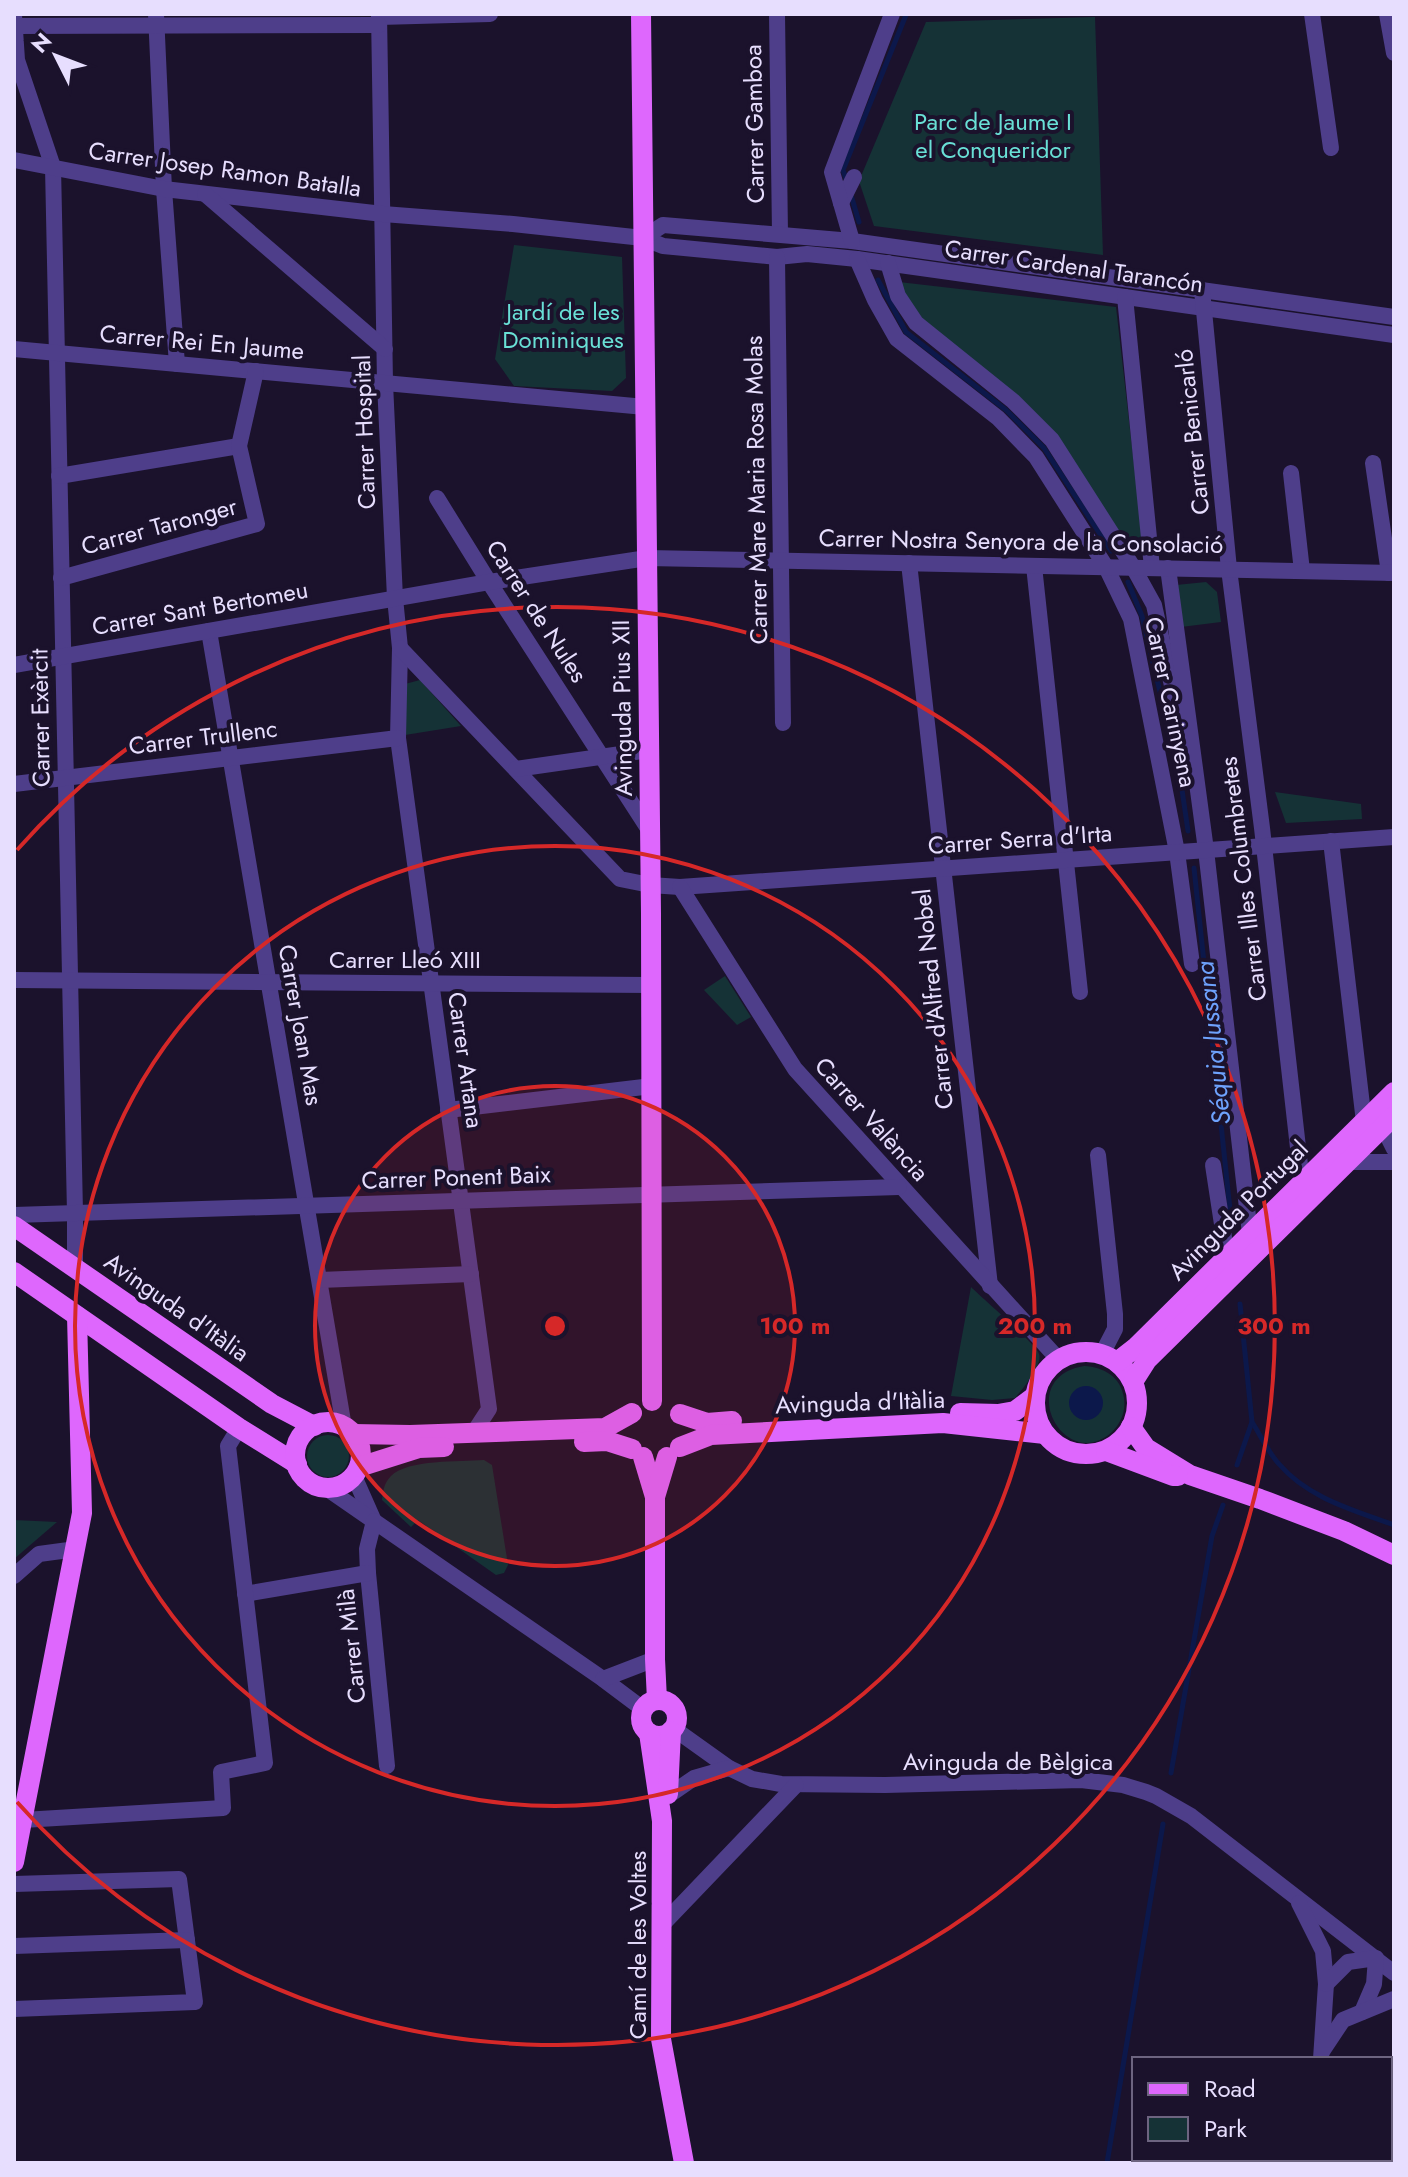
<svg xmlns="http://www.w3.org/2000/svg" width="1408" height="2177" viewBox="0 0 1408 2177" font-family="Jost,sans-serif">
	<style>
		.green { fill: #153236 }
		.water { fill: #0c184b }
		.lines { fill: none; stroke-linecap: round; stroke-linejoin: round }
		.stream { stroke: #0c184b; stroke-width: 5 }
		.minor { stroke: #4e3e8a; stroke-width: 16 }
		.major { stroke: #de67fd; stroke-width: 20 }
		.ring { fill: none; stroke: #d62828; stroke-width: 4 }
		.labels { text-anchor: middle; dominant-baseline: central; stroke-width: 8; stroke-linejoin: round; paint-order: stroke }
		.park-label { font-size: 24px; fill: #69e0d6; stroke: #1b122c }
		.street-label { font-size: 24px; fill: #e7defe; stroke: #1b122c }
		.water-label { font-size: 26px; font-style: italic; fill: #6ea2fd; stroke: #1b122c }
		.centre { fill: #d62828; stroke: #1b122c; stroke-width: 4 }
		.ring-label { font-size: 24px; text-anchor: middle; font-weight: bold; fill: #d62828; stroke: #1b122c; stroke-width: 8; stroke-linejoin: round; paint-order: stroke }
	</style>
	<rect width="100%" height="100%" fill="#1b122c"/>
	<g class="green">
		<polygon points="1095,17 1103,255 874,226 859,181 926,22"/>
		<polygon points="514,245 622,257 626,378 612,391 514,386 495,359"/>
		<polygon points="899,282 1116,307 1144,552 1131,552 1076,469 920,318 906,298"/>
		<polygon points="1206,582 1217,592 1221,622 1181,627 1176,585"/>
		<polygon points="420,680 461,726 405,735 405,684"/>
		<polygon points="1275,792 1361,804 1362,819 1286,823"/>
		<polygon points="725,976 751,1017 737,1025 704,990"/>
		<path d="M971,1287C982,1298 1036,1344 1039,1354C1043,1365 1022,1390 1015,1398L992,1400L951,1396Z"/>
		<path d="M1084,1366C1104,1367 1121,1377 1124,1398C1126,1411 1121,1423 1112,1432C1064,1475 1013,1378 1084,1366Z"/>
		<circle cx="328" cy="1456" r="21"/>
		<path d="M484,1460L492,1465L508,1565L504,1573L496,1575L418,1520L411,1527L382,1500C383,1491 384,1483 391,1476C408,1459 460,1462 484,1460Z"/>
		<polygon points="14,1520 57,1522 14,1559"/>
	</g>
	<circle class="water" cx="1086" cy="1403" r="17"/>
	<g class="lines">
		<g class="stream">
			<polyline points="847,182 843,170 906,15"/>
			<polyline points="851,195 859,222"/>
			<polyline points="878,280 906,332 1006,410 1044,448 1111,551"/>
			<polyline points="1128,582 1142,616 1180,776 1188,831"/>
			<polyline points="1194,868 1231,1219"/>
			<path d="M1252,1422C1261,1436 1268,1452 1279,1464C1308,1498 1353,1510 1394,1525"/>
			<polyline points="1237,1465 1252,1422 1240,1304"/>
			<polyline points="1171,1773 1212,1536 1223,1505"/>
			<polyline points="1107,2163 1163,1824"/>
		</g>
		<g class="minor">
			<polyline points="156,14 164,189 177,364"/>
			<polyline points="379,14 385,383 395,598 400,648 398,738 489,1409 474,1432"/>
			<polyline points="777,14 780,234"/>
			<polyline points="1312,14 1331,148"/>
			<polyline points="1387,14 1394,53"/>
			<polyline points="14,15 17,60 53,167 75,1213 75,1267"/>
			<polyline points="379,17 490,14"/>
			<polyline points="14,26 379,25"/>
			<polyline points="14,160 164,189 383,214 513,224 643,238 663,246 777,257 807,254 857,259 1394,335"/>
			<polyline points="205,194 385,349"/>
			<polyline points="841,203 854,177"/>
			<polyline points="643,238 663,225 852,241 1394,317"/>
			<polyline points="852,241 832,172 892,14"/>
			<polyline points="777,257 783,723"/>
			<polyline points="857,259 875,300 897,339 998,418 1036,457 1106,567 1131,619 1177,852 1192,964"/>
			<polyline points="888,263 898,296 916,323 1013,401 1052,440 1133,567 1154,605 1179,717"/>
			<polyline points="1202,290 1229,569 1262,828 1302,1183"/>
			<polyline points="1125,297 1152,568"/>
			<polyline points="14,349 645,407"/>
			<polyline points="1373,463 1389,573"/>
			<polyline points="1291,473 1302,571"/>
			<polyline points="59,476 239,446"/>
			<polyline points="437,498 489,582 649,830"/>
			<polyline points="909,563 990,1286"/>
			<polyline points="1034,566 1080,992"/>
			<polyline points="1168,568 1206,850 1250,1234"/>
			<polyline points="61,578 257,524 239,446 256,371"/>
			<polyline points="209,631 344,1427"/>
			<polyline points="400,648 620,879 650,885 680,887 1394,837"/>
			<polyline points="14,665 489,582 647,558 1394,573"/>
			<polyline points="516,769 649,750"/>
			<polyline points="14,784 398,738"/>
			<polyline points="1331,841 1364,1122"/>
			<polyline points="680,887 795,1069 1059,1360"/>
			<polyline points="14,980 651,985"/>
			<polyline points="448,1110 652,1086"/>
			<polyline points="1383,1127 1394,1149"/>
			<polyline points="1098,1155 1115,1314 1115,1329 1102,1354"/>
			<polyline points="1347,1162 1394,1162"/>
			<polyline points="1213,1165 1227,1257"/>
			<polyline points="14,1215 899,1187"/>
			<polyline points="320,1280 471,1274"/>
			<polyline points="354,1476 373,1519"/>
			<polyline points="326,1488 603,1679 643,1709"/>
			<polyline points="374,1521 367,1549 368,1573 387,1766"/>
			<polyline points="14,1576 39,1554 76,1549"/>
			<polyline points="245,1594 368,1573"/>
			<polyline points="603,1679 655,1659"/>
			<polyline points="673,1728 729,1768 752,1779 781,1784 885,1785 1081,1780 1123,1785 1146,1792 1156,1796 1191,1816 1394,1973"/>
			<polyline points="668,1796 694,1778 729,1768"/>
			<polyline points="23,1820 223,1808 221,1772 265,1763 228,1446 239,1428"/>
			<polyline points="14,1884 179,1879 195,2002 14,2009"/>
			<polyline points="1299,1903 1323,1951 1326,1984 1321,2059"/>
			<polyline points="662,1925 796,1785"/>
			<polyline points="14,1946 187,1940"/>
			<polyline points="1326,1984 1348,1962 1376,1958 1374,1984 1362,2012"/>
			<polyline points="1323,2050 1343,2020 1394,1999"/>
			<polyline points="1307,2163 1308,2159"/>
		</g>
		<g class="major">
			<polyline points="641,14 651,913 652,1401"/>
			<polyline points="14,1226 272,1404 314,1426"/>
			<polyline points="14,1272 239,1428 297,1464"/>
			<circle cx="1086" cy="1403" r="51"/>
			<polyline points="1117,1362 1135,1348 1394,1092"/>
			<polyline points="1133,1382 1147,1360 1394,1116"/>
			<polyline points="960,1413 998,1414 1015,1411 1035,1396"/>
			<polyline points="680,1414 707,1423 732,1421"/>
			<circle cx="328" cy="1455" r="33"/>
			<polyline points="1131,1427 1146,1448 1190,1475 1260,1499 1344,1531 1394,1555"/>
			<polyline points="353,1434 410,1435 605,1428 632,1413"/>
			<polyline points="584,1442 607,1441 632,1449"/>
			<polyline points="680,1447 711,1435 943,1423 1045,1434"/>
			<polyline points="1106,1451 1173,1476 1178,1476"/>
			<polyline points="643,1457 655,1497"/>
			<polyline points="359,1467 419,1448 444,1447"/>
			<polyline points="657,1700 655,1659 655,1497 667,1457"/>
			<circle cx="659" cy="1718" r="18"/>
			<polyline points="649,1733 662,1821 661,2039 684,2163"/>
			<polyline points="668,1794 671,1731"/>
			<polyline points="14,1862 82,1513 77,1316"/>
		</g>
	</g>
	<circle cx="555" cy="1326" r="240" fill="#d62828" fill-opacity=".12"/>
	<g class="ring">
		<circle cx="555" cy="1326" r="240"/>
		<circle cx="555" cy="1326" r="480"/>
		<path d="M17 850A719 719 0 1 1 17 1802"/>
	</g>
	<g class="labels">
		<g class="park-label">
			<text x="993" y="121">Parc de Jaume I<tspan x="993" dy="28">el Conqueridor</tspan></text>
			<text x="563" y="311">Jardí de les<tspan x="563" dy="28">Dominiques</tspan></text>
		</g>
		<g class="street-label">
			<text transform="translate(754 124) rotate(-91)">Carrer Gamboa</text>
			<text transform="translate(225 169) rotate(8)">Carrer Josep Ramon Batalla</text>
			<text transform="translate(1074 266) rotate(8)">Carrer Cardenal Tarancón</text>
			<text transform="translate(202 342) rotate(5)">Carrer Rei En Jaume</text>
			<text transform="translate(364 432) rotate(-92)">Carrer Hospital</text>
			<text transform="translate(1192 432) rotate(-96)">Carrer Benicarló</text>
			<text transform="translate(756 490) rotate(-91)">Carrer Mare Maria Rosa Molas</text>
			<text transform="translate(159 526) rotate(-15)">Carrer Taronger</text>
			<text transform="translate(1021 541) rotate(1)">Carrer Nostra Senyora de la Consolació</text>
			<text transform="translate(200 608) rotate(-10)">Carrer Sant Bertomeu</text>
			<text transform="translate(537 611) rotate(57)">Carrer de Nules</text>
			<text transform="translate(1171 702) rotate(78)">Carrer Carinyena</text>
			<text transform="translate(622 708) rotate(-91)">Avinguda Pius XII</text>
			<text transform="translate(40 718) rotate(-91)">Carrer Exèrcit</text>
			<text transform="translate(203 737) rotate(-7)">Carrer Trullenc</text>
			<text transform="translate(1020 839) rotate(-4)">Carrer Serra d'Irta</text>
			<text transform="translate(1243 879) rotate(-97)">Carrer Illes Columbretes</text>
			<text x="405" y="959">Carrer Lleó XIII</text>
			<text transform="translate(933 999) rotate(-96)">Carrer d'Alfred Nobel</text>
			<text transform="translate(301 1025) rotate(80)">Carrer Joan Mas</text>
			<text transform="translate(466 1060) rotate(82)">Carrer Artana</text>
			<text transform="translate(872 1119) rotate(48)">Carrer València</text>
			<text transform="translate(456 1177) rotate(-2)">Carrer Ponent Baix</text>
			<text transform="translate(1238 1210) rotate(-45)">Avinguda Portugal</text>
			<text transform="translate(177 1307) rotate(35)">Avinguda d'Itàlia</text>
			<text transform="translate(860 1402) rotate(-2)">Avinguda d'Itàlia</text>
			<text transform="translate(351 1646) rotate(-96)">Carrer Milà</text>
			<text x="1008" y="1761">Avinguda de Bèlgica</text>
			<text transform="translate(637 1945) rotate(-90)">Camí de les Voltes</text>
		</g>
		<g class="water-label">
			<text transform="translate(1213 1043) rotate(-96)">Séquia Jussana</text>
		</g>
	</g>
	<circle cx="555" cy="1326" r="12" class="centre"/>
	<g class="ring-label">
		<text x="795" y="1334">100 m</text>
		<text x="1035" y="1334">200 m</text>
		<text x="1274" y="1334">300 m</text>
	</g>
	<rect width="1408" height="2177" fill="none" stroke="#e7defe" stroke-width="32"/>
	<rect x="1132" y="2057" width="260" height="104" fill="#1b122c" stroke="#6d6480" stroke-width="2"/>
	<rect x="1148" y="2083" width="40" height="12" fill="#de67fd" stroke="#6d6480" stroke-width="2"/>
	<text x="1204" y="2097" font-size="24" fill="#e7defe">Road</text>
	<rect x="1148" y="2117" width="40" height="24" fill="#153236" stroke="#6d6480" stroke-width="2"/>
	<text x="1204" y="2137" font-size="24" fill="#e7defe">Park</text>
	<g transform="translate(56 56) rotate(312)" stroke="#1b122c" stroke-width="6" paint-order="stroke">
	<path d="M0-6L14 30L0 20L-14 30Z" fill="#e7defe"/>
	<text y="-12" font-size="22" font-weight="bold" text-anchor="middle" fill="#e7defe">N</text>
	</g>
</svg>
